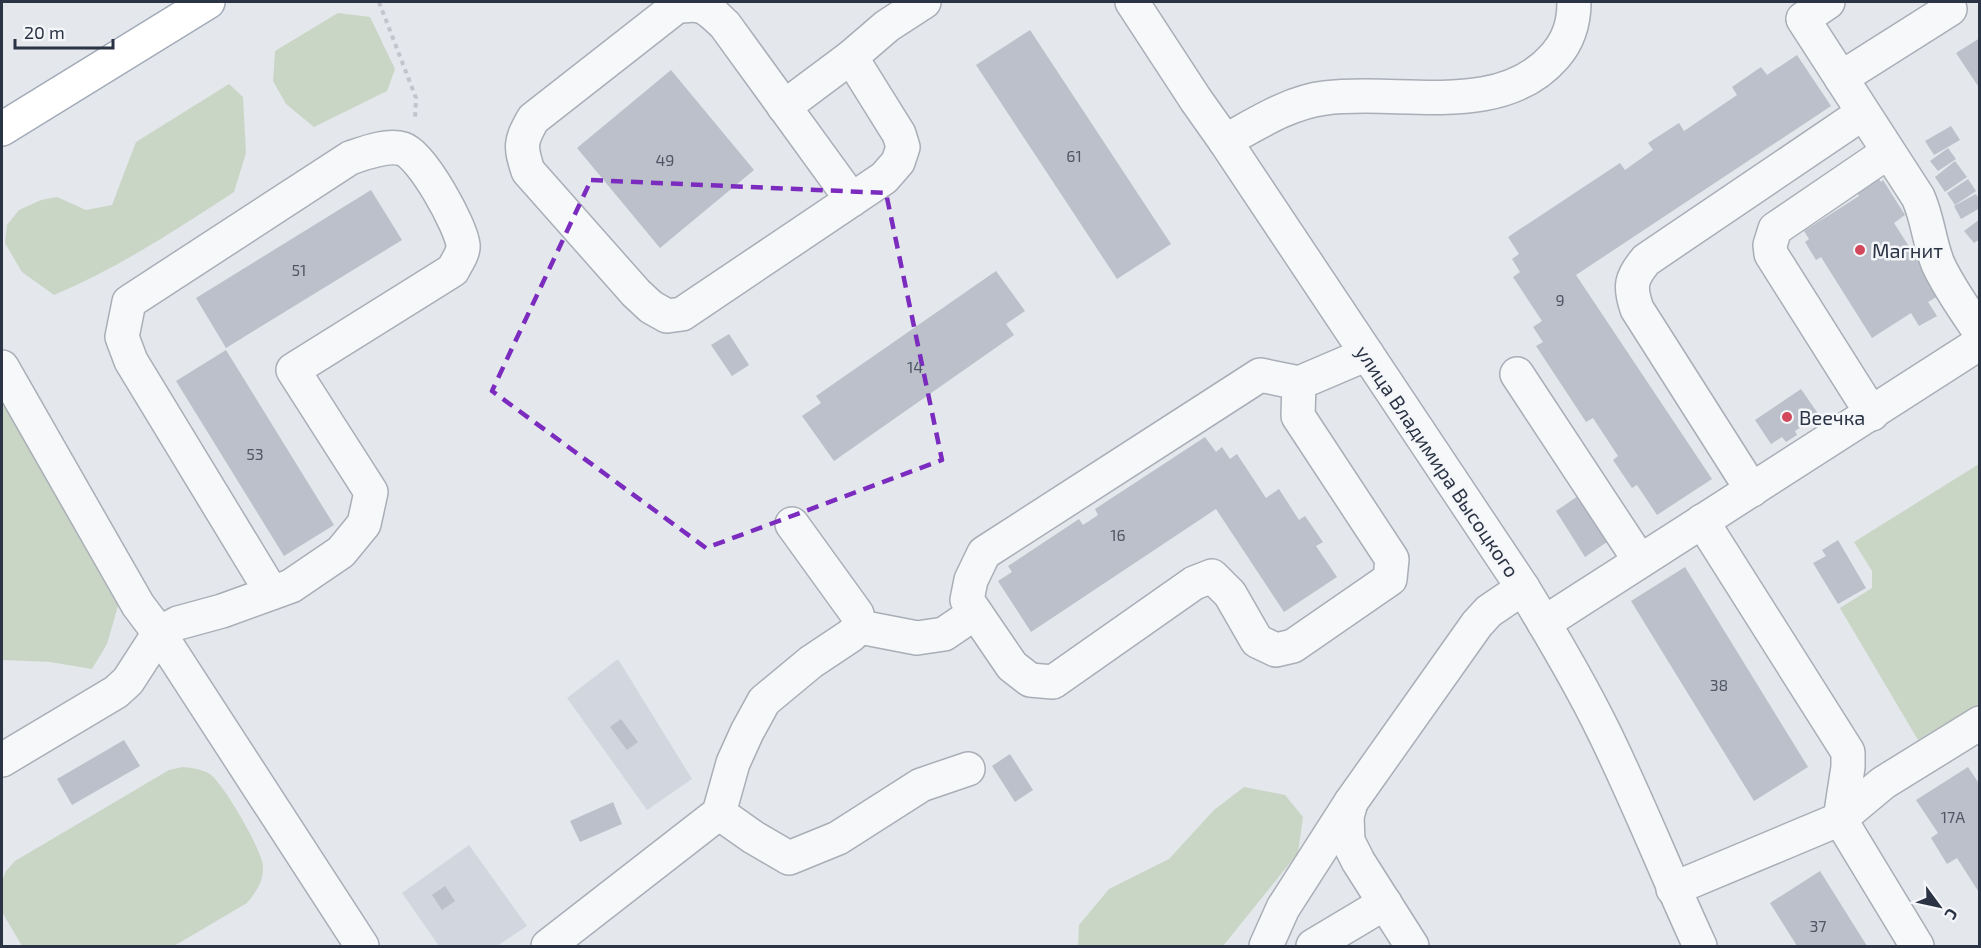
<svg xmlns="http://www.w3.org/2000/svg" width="1981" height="948" viewBox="0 0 1981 948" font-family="'Exo 2',sans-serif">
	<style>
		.built { fill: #d2d6de }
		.green { fill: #c9d6c5 }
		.building { fill: #bbc0ca }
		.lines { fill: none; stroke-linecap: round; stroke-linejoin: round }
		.minor-casing { stroke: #a9aeb7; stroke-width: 36 }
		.major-casing { stroke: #a3abb8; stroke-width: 36 }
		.path { stroke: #c2c5cb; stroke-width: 4; stroke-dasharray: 4.5 4.5; stroke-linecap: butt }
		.minor { stroke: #f7f8fa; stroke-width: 33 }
		.major { stroke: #fff; stroke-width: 33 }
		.marked { fill: none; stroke: #7b2cbf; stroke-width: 4.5; stroke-dasharray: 12 8; stroke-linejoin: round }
		.poi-dot { fill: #d1495b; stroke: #f4f6f9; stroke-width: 2 }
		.labels { text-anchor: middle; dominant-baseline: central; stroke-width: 5; stroke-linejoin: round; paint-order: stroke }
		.number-label { font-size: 16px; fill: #4f5766 }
		.poi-label { font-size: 20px; fill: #2b3445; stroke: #f4f6f9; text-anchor: start }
		.street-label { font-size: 20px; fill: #2b3445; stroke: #f4f6f9 }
	</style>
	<rect width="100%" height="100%" fill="#e4e7ec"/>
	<g class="built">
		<polygon points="618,659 692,779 647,810 567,698"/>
		<polygon points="469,845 527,926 497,946 439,946 402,893"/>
	</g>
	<g class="green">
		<polygon points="338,13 370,17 395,69 387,91 314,127 286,104 273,81 275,51"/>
		<path d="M229,84L243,97L246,153L234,192C176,230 118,268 54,295L22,272L5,243L7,225L19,210L41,200L57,197L86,210L112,205L136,142Z"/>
		<polygon points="2,401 118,606 107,644 92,669 50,662 2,660"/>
		<polygon points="1979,464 1979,704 1918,740 1840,608 1872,588 1872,571 1854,542"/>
		<path d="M183,767C192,768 201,769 210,774C223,783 262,850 263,866C264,881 256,892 247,903L174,946H22L2,912V881L6,871L15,861L169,770Z"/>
		<polygon points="1244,787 1285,795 1303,817 1298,853 1223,946 1078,946 1079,925 1109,889 1169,859 1214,810"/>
	</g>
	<g class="building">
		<polygon points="1030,30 1171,244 1117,279 976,65"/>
		<polygon points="1980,38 1980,89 1956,53"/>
		<polygon points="1797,55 1831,106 1576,275 1712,479 1657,515 1637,485 1632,488 1613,460 1618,456 1593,418 1586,422 1536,346 1543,342 1533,327 1542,321 1513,277 1520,272 1512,259 1519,254 1508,237 1620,163 1625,170 1653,150 1648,143 1679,123 1684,131 1737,95 1732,87 1761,67 1767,75"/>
		<polygon points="671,70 754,170 660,248 577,148"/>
		<polygon points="1951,126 1960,140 1934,155 1925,141"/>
		<polygon points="1948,148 1956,159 1938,171 1930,161"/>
		<polygon points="1955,161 1967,177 1945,192 1935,177"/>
		<polygon points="1876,175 1881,182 1883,180 1905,215 1894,223 1940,295 1928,302 1937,316 1919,326 1911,313 1872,338 1821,257 1816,260 1805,242 1809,239 1804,231 1859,196 1855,189"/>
		<polygon points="1968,179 1976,191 1955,205 1947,193"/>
		<polygon points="371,190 402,240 226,348 196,298"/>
		<polygon points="1976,194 1980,200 1980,208 1961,219 1954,206"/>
		<polygon points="1980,219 1980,239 1974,243 1964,231"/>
		<polygon points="996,271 1025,311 1006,324 1014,335 834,461 802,416 821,403 816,396"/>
		<polygon points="729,334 749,365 732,376 711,345"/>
		<polygon points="226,350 334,525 284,556 176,381"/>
		<polygon points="1801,389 1819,415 1795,431 1797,435 1786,442 1782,437 1771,444 1755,420"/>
		<polygon points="1205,437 1216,452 1222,447 1230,459 1237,454 1266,498 1279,489 1299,520 1305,516 1323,542 1316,546 1337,577 1284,612 1216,509 1031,632 998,581 1012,572 1008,566 1079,519 1083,525 1098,515 1095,509"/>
		<polygon points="1581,494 1610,540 1585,557 1556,511"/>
		<polygon points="1838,540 1866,588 1838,604 1813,563 1826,556 1822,550"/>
		<polygon points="1685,567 1808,767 1754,801 1631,601"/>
		<polygon points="621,719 638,742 627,750 610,727"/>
		<polygon points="124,740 140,766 72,805 57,779"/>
		<polygon points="1010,754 1033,790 1015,802 992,766"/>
		<polygon points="1968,767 1980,785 1980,894 1957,858 1947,864 1931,838 1938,833 1916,800"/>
		<polygon points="613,802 622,824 580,842 570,821"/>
		<polygon points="1820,871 1867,946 1797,946 1770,903"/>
		<polygon points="445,886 455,901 442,910 432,895"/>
	</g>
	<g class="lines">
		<g class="minor-casing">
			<g id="minor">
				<path d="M1132,2L1196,100L1225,141L1523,588C1551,634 1579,681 1603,730C1638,801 1667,875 1700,946"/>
				<path d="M1828,2L1803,19L1918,197C1928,219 1929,242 1938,264C1949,288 1965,310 1980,332"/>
				<path d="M851,57L899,134L903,147L898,162L884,178L682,314L667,316L651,307L636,293L528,171C520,146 520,142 533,119L676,7C703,2 706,7 725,25L852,200"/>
				<polyline points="1841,78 1950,9"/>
				<polyline points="784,107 851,57 887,26 924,2"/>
				<path d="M1225,141C1256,124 1290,102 1325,98C1399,88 1500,120 1555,56C1569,40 1574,23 1574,2"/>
				<polyline points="2,367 138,605 159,633 128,681 116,692 2,760"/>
				<polyline points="1517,374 1640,561"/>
				<polyline points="1299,383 1298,416 1392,559 1390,579 1293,646 1276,650 1257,641 1230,594 1212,576 1194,583 1053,682 1030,680 1012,666 967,600 971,580 984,553 1260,375 1299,383 1367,354"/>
				<polyline points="1872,414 1771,254 1770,245 1775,229 1888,152"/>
				<path d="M1752,490L1637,309C1629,286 1631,278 1646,260L1863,113"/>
				<polyline points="1702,521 1848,752 1848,767 1840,819 1883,783 1980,723"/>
				<path d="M272,593L131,361L122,337L129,302L350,158C365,153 387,144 403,149C422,155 461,226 463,245C464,253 456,263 453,270L293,370L371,492L364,524L341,552L291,586L222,611L178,623L159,633L362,946"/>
				<polyline points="1544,623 1980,343"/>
				<polyline points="860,627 917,638 944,634 975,613"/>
				<polyline points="1351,802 1347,817 1348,841 1358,861 1412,946"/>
				<polyline points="719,813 753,837 789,858 838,838 921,785 968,769"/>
				<polyline points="1673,889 1840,819 1917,946"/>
				<polyline points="548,946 719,813 733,763 747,732 764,701 811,662 850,636 860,627 857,614 792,524"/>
				<polyline points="1266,946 1283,908 1351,802 1477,624 1489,611 1523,588"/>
				<polyline points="1313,946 1385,903"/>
			</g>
		</g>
		<g class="major-casing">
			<polyline id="major" points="2,129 208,2"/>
		</g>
		<polyline class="path" points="379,2 416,98 415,119"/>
		<use href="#minor" class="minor"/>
		<use href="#major" class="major"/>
	</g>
	<path class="marked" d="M591,180L886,193L942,460L706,548L492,391Z"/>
	<g class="poi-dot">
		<circle cx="1860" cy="250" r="6"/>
		<circle cx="1787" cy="417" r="6"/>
	</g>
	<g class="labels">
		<g class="number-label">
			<text x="1074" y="155">61</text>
			<text x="665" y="159">49</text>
			<text x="299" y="269">51</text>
			<text x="1560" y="299">9</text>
			<text x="915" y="366">14</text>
			<text x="255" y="453">53</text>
			<text x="1118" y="534">16</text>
			<text x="1719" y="684">38</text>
			<text x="1953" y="816">17А</text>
			<text x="1818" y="925">37</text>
		</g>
		<g class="poi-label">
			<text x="1872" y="250">Магнит</text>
			<text x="1799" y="417">Веечка</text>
		</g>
		<g class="street-label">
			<text transform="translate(1438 461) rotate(56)">улица Владимира Высоцкого</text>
		</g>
	</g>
	<rect width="1981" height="948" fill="none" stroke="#2b3445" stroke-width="6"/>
	<g transform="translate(1939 906) rotate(123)" stroke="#f4f6f9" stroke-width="4.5" paint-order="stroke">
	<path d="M0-4.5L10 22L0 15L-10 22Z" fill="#2b3445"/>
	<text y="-9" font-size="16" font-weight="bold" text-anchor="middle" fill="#2b3445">С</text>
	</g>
	<path d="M15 39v9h98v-9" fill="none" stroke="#2b3445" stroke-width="3"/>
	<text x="24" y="39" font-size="18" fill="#2b3445" stroke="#f4f6f9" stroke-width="4.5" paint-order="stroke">20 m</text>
</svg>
